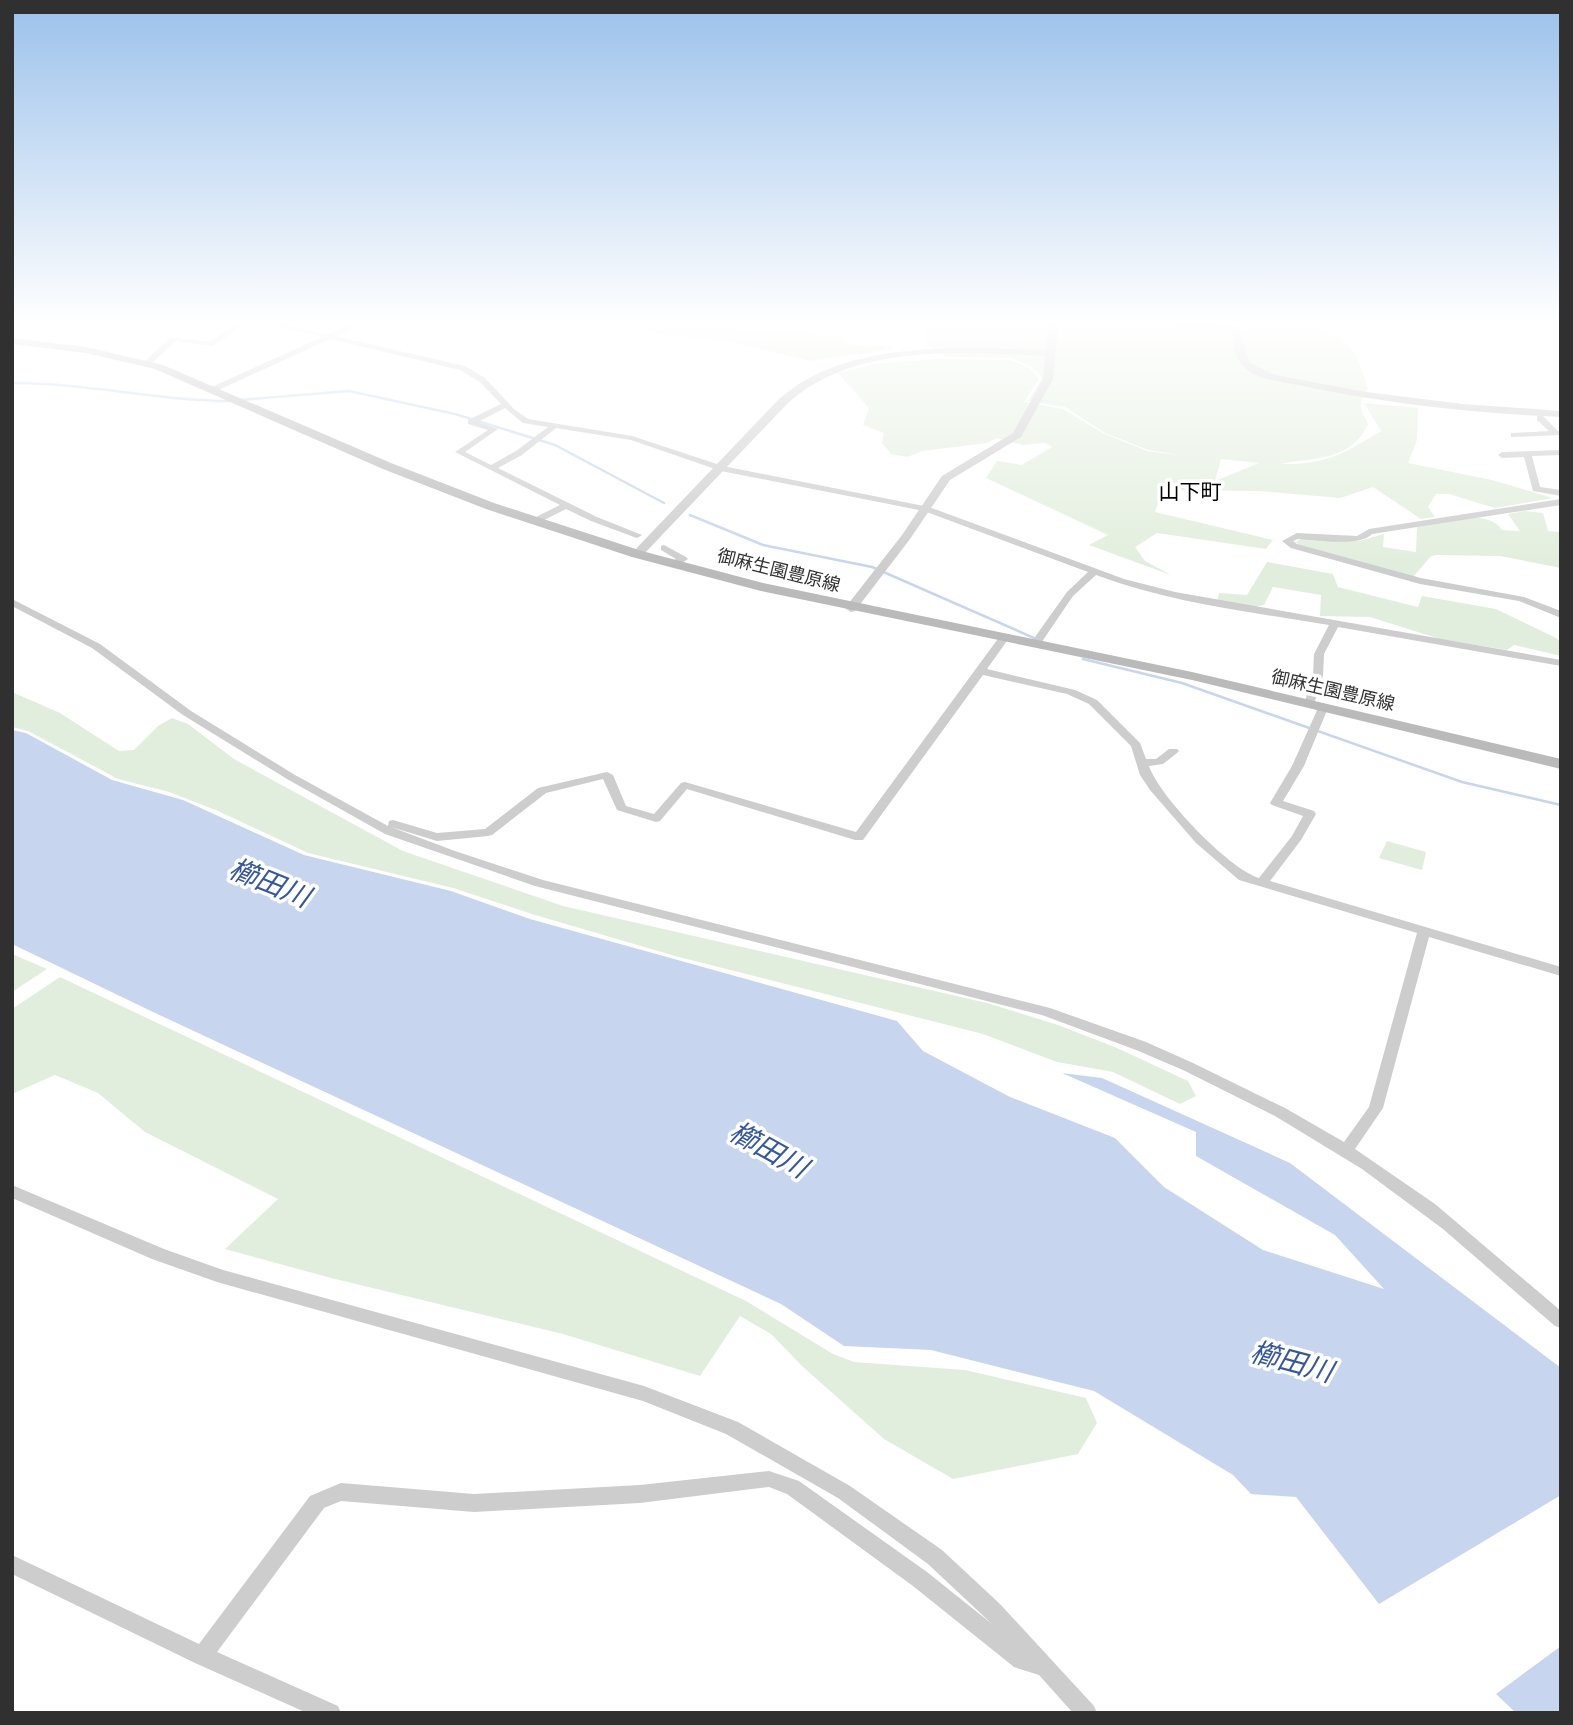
<svg xmlns="http://www.w3.org/2000/svg" width="1573" height="1725" viewBox="0 0 1573 1725" font-family="'PT Sans Narrow','Noto Sans JP',sans-serif">
	<style>
		.green { fill: #e2eedd; fill-rule: evenodd }
		.water { fill: #c8d5ef }
		.lines { fill: none; stroke-linecap: round; stroke-linejoin: round }
		.stream { stroke: #c8d5ef; stroke-width: 2.5 }
		.minor { fill: #cdcdcd; fill-rule: evenodd }
		.tertiary { fill: #cdcdcd; fill-rule: evenodd }
		.secondary { fill: #bababa; fill-rule: evenodd }
		.labels { text-anchor: middle; dominant-baseline: central; stroke-width: 7; stroke-linejoin: round; paint-order: stroke }
		.far-street-label { font-size: 18px; fill: #303030; stroke: #fff }
		.far-quarter-label { font-size: 21px; fill: #000; stroke: #fff }
		.near-water-label { font-size: 28px; font-style: italic; fill: #36589a; stroke: #fff }
	</style>
	<rect width="100%" height="100%" fill="#fff"/>
	<g class="green">
		<path d="M626,324H715L722,328L805,332L839,338L850,345L892,346L896,348L859,355L872,364L936,359L1011,360L1029,368L1039,379L1024,402L1063,409L1103,433L1147,451L1187,456L1148,450L1105,433L1065,407L1028,401L1042,378L1033,368L1012,358L946,357L926,345V328L920,324H1302C1350,340 1353,340 1368,389C1357,403 1361,409 1368,424C1351,462 1313,457 1280,464C1327,465 1342,454 1381,431L1364,403L1418,408L1417,440L1408,463L1492,480L1553,498L1495,508L1449,494H1436L1428,507L1435,517L1421,519L1373,487L1340,498L1259,491L1163,490L1155,512L1273,540L1266,549L1157,533L1135,547L1145,561L1171,575L1089,545L1108,535L986,478L997,461L1022,465L1052,447L1045,443L1022,445L997,438L987,443L923,451L907,457L891,454L882,443L884,433L863,425L869,408L838,373L871,365L857,354L810,361L724,340L661,335ZM1221,459L1259,463L1215,481Z"/>
		<path d="M1524,511L1543,513L1548,531L1561,532V568L1500,556L1437,555L1431,556L1413,577L1300,546L1296,542L1302,538L1359,541L1384,534L1383,547L1416,552L1417,527C1441,523 1486,506 1502,530L1520,531L1508,514Z"/>
		<polygon points="1267,562 1333,574 1338,587 1418,607 1422,596 1496,609 1556,638 1561,642 1561,656 1514,645 1507,650 1440,639 1370,617 1320,616 1321,595 1273,587 1264,605 1254,607 1217,603 1219,593 1247,595"/>
		<polygon points="12,692 60,713 119,751 134,750 158,726 172,718 188,724 234,759 403,851 563,906 987,1003 1058,1025 1117,1048 1188,1081 1196,1096 1180,1104 1113,1072 1057,1062 983,1034 675,956 535,915 453,888 308,853 218,811 169,792 118,779 28,731 12,727"/>
		<polygon points="1387,841 1426,852 1422,870 1379,858"/>
		<polygon points="12,954 47,969 12,992"/>
		<polygon points="60,977 746,1301 833,1354 854,1362 965,1370 1086,1398 1097,1423 1078,1454 953,1479 884,1439 802,1366 771,1334 740,1316 700,1376 563,1334 331,1278 225,1249 278,1199 145,1132 98,1093 55,1075 12,1094 12,1009"/>
	</g>
	<g class="water">
		<polygon points="12,730 26,733 112,780 183,800 304,855 451,891 530,919 897,1021 923,1051 1010,1097 1115,1138 1164,1187 1263,1250 1384,1289 1335,1235 1196,1156 1196,1132 1062,1073 1102,1078 1290,1163 1561,1368 1561,1495 1379,1604 1296,1497 1251,1494 1233,1475 1094,1391 931,1350 844,1346 781,1304 153,1012 12,944"/>
		<polygon points="1561,1646 1561,1713 1516,1713 1496,1694"/>
	</g>
	<g class="lines">
		<g class="stream">
			<path d="M12,383C87,383 158,401 233,401"/>
			<polyline points="240,400 349,391 455,414 555,445 664,503"/>
			<polyline points="690,515 763,545 872,567 1034,638"/>
			<polyline points="1083,659 1182,683 1462,782 1561,805"/>
		</g>
		<g class="minor">
			<polygon points="236,324 244,324 213,346 176,341 149,366 142,364 171,337 209,342"/>
			<path d="M268,324H282L465,366L485,378L514,409L528,419L632,436L723,466L929,507L1124,579L1175,592L1561,660V666L1338,627L1324,654L1323,676L1314,704L1309,707L1304,704L1313,676L1314,654L1329,625C1251,612 1171,603 1096,575L1073,596L1039,646L1035,647L1030,644L1067,592L1088,572L924,511L721,471L631,440L556,428L522,455L498,468L597,517L642,535L637,538L634,537L591,521L566,509L538,523H532V519L560,505L455,452L488,430L468,424V420L501,404L480,382L460,370ZM505,408L523,423L548,427L516,451L491,465L465,452L498,429L478,422Z"/>
			<polygon points="1537,416 1543,416 1558,431 1561,431 1561,435 1511,437 1511,433 1514,433 1549,431 1537,420"/>
			<polygon points="1561,450 1561,455 1532,456 1540,487 1561,490 1561,496 1533,491 1524,457 1502,458 1498,455 1502,452"/>
			<path d="M1561,499V505L1372,534C1361,547 1315,540 1298,539L1293,541L1297,544L1421,578L1524,597L1561,611V618L1519,601L1420,584L1291,548L1282,541L1297,533L1357,536L1369,529Z"/>
			<polygon points="664,545 686,557 688,559 677,566 671,566 671,562 676,559 661,550 661,546"/>
			<path d="M12,599L100,644L191,711L295,775L388,826L389,821L393,820L437,833L485,829L538,788L607,772L613,775L626,806L654,814L681,783L685,782L856,832L1000,636L1004,635L1009,638L987,669L1075,690L1097,700L1140,743L1146,759H1156L1169,749H1177L1179,751L1177,753L1163,764L1149,766C1159,796 1229,869 1259,878L1292,836L1303,816L1272,805L1270,803L1292,766L1318,708L1323,705L1327,706L1328,708L1304,766L1283,801L1314,811L1316,814L1301,840L1270,881L1561,967V976L1429,937L1383,1108L1355,1149L1435,1204L1561,1311V1328L1555,1326L1443,1229L1362,1169L1275,1116L1183,1070L1136,1050L1042,1015L535,886L385,834L287,779L183,715L92,648L12,606ZM983,675L1067,694L1089,704L1131,746L1140,775L1150,790L1196,843L1239,880L1417,933L1369,1107L1344,1142L1285,1108L1193,1063L1146,1042L1050,1008L543,880L455,851L391,827L437,841L488,836L492,835L546,793L603,779L617,810L656,822L660,821L687,789L855,840H863Z"/>
			<polygon points="12,1185 164,1249 223,1270 644,1386 738,1422 850,1486 942,1550 1000,1604 1094,1706 1097,1713 1073,1713 1039,1675 1014,1667 913,1586 787,1494 769,1487 640,1503 474,1512 341,1501 324,1508 217,1652 338,1706 341,1713 307,1713 195,1663 12,1574 12,1555 199,1644 310,1496 341,1483 474,1494 640,1485 769,1471 799,1481 927,1572 992,1624 928,1564 838,1498 726,1434 643,1401 217,1282 152,1259 12,1198"/>
		</g>
		<g class="tertiary">
			<polygon points="351,324 363,324 216,391 207,389"/>
			<path d="M1048,324H1058L1053,379L1021,437L950,480L910,539L855,611L851,612L845,608L902,535L942,476L1013,433L1043,379L1045,356C962,352 853,343 787,404L641,557L637,558L631,554L779,399C846,339 962,347 1046,350Z"/>
			<path d="M1169,324L1239,326L1249,362L1275,375L1366,392L1463,404L1561,411V417C1474,413 1388,404 1303,386C1284,382 1257,381 1243,366C1234,357 1233,343 1232,330L1173,327Z"/>
		</g>
		<polygon class="secondary" points="12,338 86,347 163,365 391,463 494,503 642,551 763,583 1192,672 1561,759 1561,769 1192,680 761,591 632,557 486,509 383,469 155,369 86,353 12,344"/>
	</g>
	<linearGradient id="sky" x2="0" y2="1"><stop stop-color="#9bc1eb"/><stop offset="0.57" stop-color="#fff"/><stop offset="1" stop-color="#fff" stop-opacity="0"/></linearGradient>
	<rect width="1573" height="566" fill="url(#sky)"/>
	<g class="labels">
		<g class="far-street-label">
			<text transform="translate(779 570) rotate(14)">御麻生園豊原線</text>
			<text transform="translate(1333 690) rotate(13)">御麻生園豊原線</text>
		</g>
		<g class="far-quarter-label">
			<text x="1190" y="491">山下町</text>
		</g>
		<g class="near-water-label">
			<text transform="translate(270 882) rotate(22)">櫛田川</text>
			<text transform="translate(769 1149) rotate(29)">櫛田川</text>
			<text transform="translate(1292 1361) rotate(15)">櫛田川</text>
		</g>
	</g>
	<rect width="1573" height="1725" fill="none" stroke="#303030" stroke-width="28"/>
</svg>
